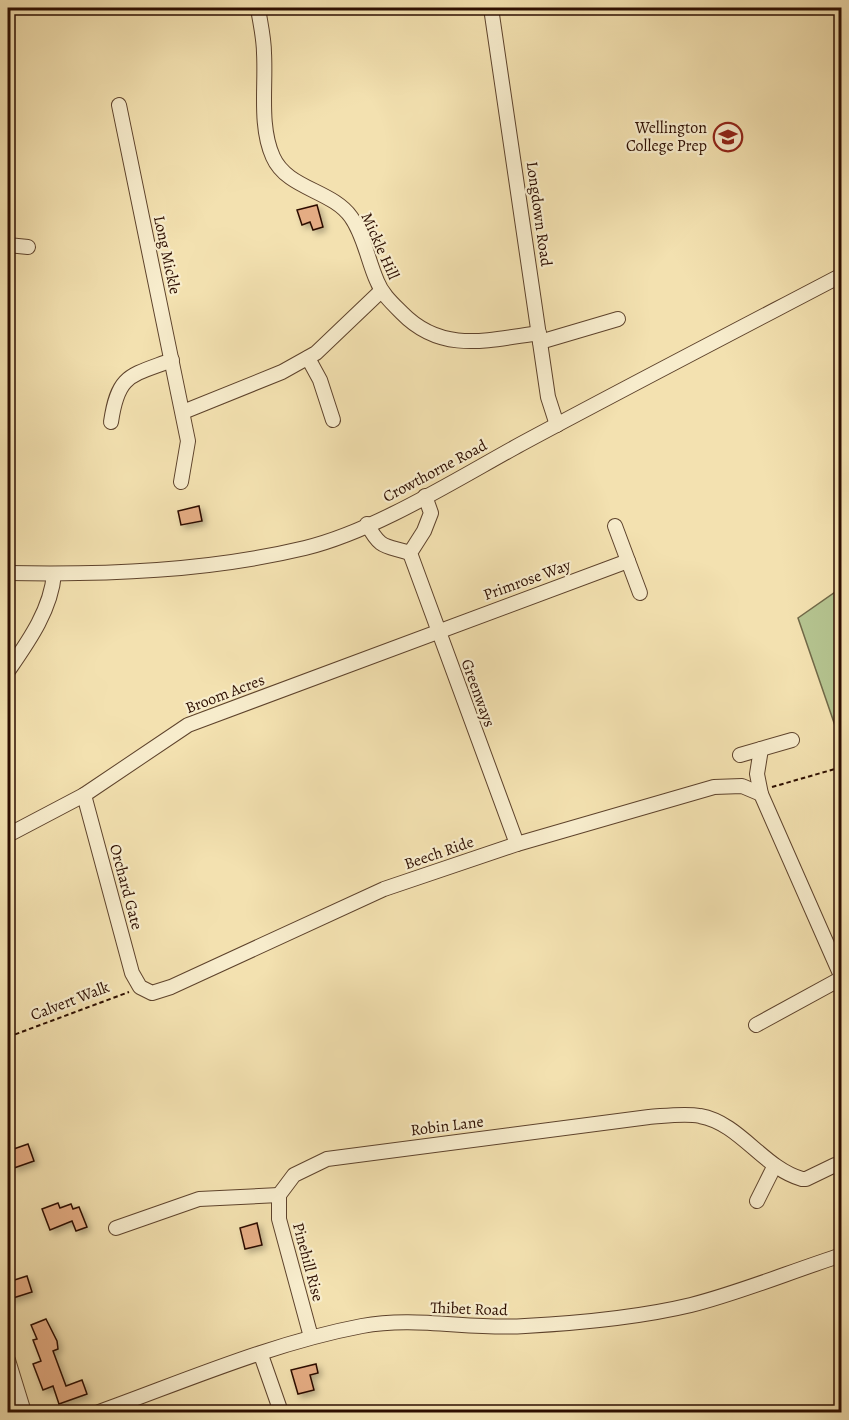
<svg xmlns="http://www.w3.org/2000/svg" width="849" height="1420" viewBox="0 0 849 1420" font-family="Alegreya,serif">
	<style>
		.green { fill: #b5c490; stroke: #716948; stroke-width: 1.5 }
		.building { fill: #e4ac83; stroke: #2d0e00; stroke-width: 1.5; filter: url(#shadow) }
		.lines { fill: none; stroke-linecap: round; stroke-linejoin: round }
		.minor-casing { stroke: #5e432c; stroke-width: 16 }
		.path { stroke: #2d0e00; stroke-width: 2; stroke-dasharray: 4.5 3; stroke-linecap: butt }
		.minor { stroke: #f7eccc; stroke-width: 14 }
		.labels { text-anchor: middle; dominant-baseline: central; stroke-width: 4.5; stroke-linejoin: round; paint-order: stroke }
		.poi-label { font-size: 16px; fill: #2d0e00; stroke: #f7eccc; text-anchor: end }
		.street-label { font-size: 16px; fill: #2d0e00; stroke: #f7eccc }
	</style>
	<defs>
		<filter id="shadow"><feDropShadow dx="3.5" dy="3.5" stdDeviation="3" flood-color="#0004"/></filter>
	</defs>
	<rect width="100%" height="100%" fill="#f3e1b0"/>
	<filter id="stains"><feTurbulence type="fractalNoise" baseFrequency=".00333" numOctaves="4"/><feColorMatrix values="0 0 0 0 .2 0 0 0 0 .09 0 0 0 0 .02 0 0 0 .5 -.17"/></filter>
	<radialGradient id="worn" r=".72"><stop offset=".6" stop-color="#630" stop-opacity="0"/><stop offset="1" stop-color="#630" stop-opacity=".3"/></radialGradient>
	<polygon class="green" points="841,588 841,743 798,618"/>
	<g class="building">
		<polygon points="317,205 323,227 313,230 310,222 302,225 297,210"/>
		<polygon points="199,506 202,521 181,525 178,511"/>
		<polygon points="28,1144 34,1161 14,1168 8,1151"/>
		<polygon points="58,1203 60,1208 71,1204 73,1209 79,1207 87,1227 76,1231 72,1221 50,1230 42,1209"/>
		<polygon points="257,1223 262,1245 245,1249 240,1228"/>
		<polygon points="27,1276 32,1292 10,1299 8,1282"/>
		<polygon points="46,1319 57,1341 58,1349 53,1351 66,1386 82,1380 87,1394 59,1404 53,1386 43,1390 33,1364 41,1361 33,1340 37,1339 31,1325"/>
		<polygon points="316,1364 318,1373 310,1375 314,1390 298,1394 291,1370"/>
	</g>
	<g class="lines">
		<g class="minor-casing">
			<g id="minor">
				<path d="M258,8C260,22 264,38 264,53C266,86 259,126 273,157C287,189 332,190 351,217C364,235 368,261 377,281C382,294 392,303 402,313C442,354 488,340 539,333"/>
				<polyline points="491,8 548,397 557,425"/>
				<polyline points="119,105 188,441 181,482"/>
				<polyline points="8,245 28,247"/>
				<polyline points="540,342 618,319"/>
				<polyline points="308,358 320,380 333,420"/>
				<polyline points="183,412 282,372 316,353 381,291"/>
				<path d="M111,422C118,374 130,376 172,360"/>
				<polyline points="425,496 431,513 424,531 410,553 517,844"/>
				<path d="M367,524C381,550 385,545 410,553"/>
				<polyline points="615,526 640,593"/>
				<path d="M8,573C106,575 209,571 305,548C375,531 457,479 521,444C627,387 735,331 842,275"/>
				<path d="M8,671C28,642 51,610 54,574"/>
				<polyline points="761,749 757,774 761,794 842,978"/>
				<polyline points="740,755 792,740"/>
				<polyline points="84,795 132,973 140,987 152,993 171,987 384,889 517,844 714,787 742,786 761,794"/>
				<polyline points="8,835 84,795 188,725 628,561"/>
				<polyline points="756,1025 842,978"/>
				<path d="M279,1195L294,1175L327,1159L649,1117C665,1116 685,1113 700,1116C740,1123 763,1168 802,1179H806L835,1165"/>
				<polyline points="279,1195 279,1219 311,1337"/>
				<polyline points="757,1201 774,1167"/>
				<polyline points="116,1228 199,1199 279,1195"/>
				<polyline points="261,1355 281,1412"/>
				<polyline points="8,1360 24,1412"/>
				<path d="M99,1412C185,1381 272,1343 362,1326C415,1316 471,1330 525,1326C580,1323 637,1318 691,1305C742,1292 792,1271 842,1255"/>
			</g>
		</g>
		<g class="path">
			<polyline points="8,181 10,181 8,223"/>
			<polyline points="772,787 842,767"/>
			<polyline points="8,1037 129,992"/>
		</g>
		<use href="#minor" class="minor"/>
	</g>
	<defs>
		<g id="school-ring" transform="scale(1.5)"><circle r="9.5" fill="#f7eccc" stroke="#8f2418" stroke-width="1.5"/><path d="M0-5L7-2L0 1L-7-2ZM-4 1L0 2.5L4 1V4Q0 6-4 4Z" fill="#8f2418"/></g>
	</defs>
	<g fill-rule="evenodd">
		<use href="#school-ring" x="728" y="137"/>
	</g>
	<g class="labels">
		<g class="poi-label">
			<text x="707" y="128">Wellington<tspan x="707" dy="18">College Prep</tspan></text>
		</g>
		<g class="street-label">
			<text transform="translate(539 214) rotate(82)">Longdown Road</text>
			<text transform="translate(380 246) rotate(66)">Mickle Hill</text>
			<text transform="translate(167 255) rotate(78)">Long Mickle</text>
			<text transform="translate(435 471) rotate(-28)">Crowthorne Road</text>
			<text transform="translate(527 580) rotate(-20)">Primrose Way</text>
			<text transform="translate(478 693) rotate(70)">Greenways</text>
			<text transform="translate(225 694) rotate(-21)">Broom Acres</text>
			<text transform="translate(439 853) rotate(-19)">Beech Ride</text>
			<text transform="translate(126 887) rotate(75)">Orchard Gate</text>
			<text transform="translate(70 1001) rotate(-21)">Calvert Walk</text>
			<text transform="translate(447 1126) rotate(-7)">Robin Lane</text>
			<text transform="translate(308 1262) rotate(75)">Pinehill Rise</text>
			<text transform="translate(469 1309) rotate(2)">Thibet Road</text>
		</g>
	</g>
	<rect width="849" height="1420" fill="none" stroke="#f3e1b0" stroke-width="30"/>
	<rect x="9" y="9" width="831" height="1402" fill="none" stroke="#2d0e00" stroke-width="3"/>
	<rect x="15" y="15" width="819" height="1390" fill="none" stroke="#2d0e00" stroke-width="1.5"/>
	<rect width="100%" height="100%" filter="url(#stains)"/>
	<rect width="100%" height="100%" fill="url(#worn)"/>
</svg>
